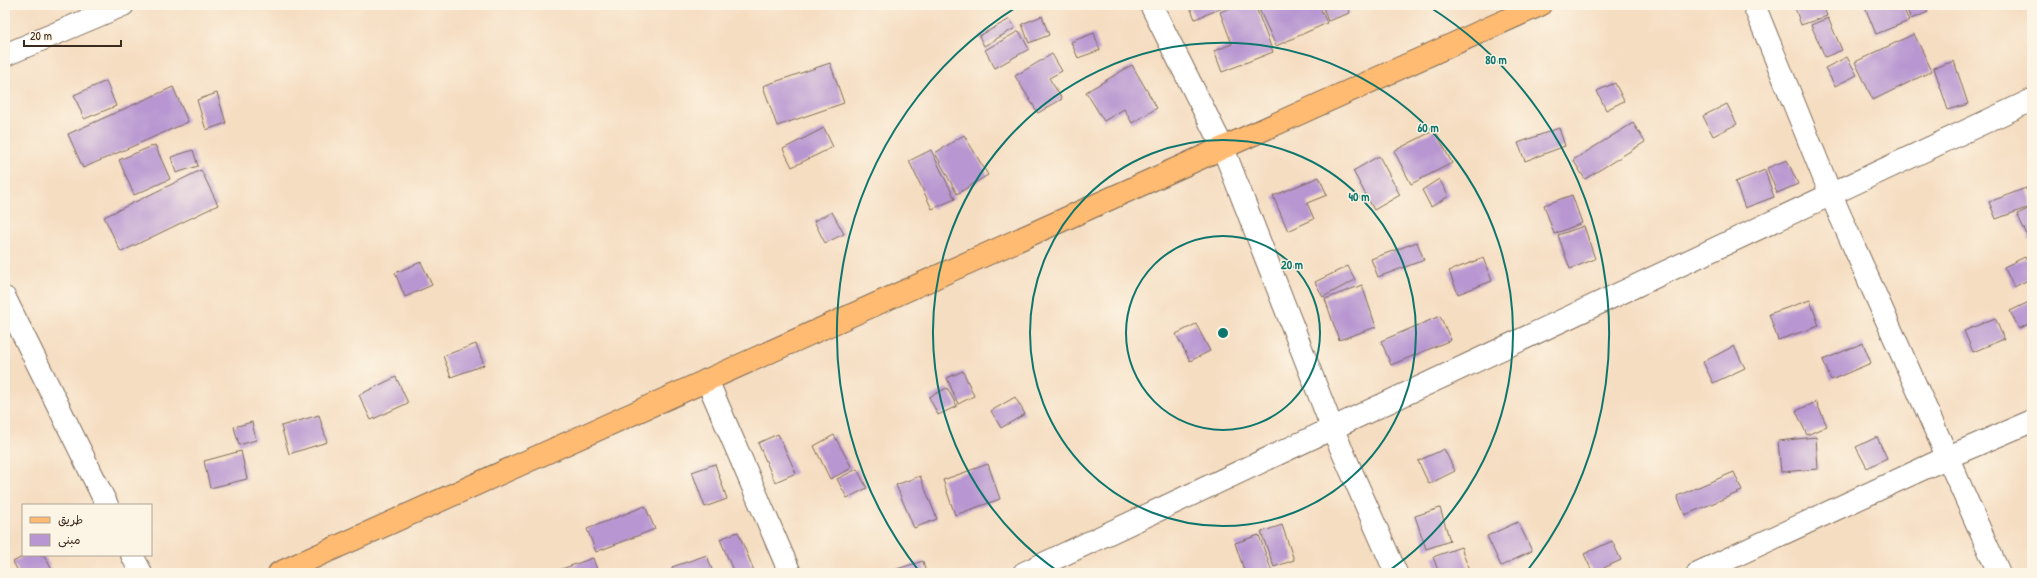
<svg xmlns="http://www.w3.org/2000/svg" width="2037" height="578" viewBox="0 0 2037 578" font-family="'Patrick Hand','Playpen Sans Arabic',sans-serif">
	<style>
		.building { fill: #b896d1 }
		.lines { fill: none; stroke-linecap: round; stroke-linejoin: round }
		.street-casing { stroke: #7c6957; stroke-width: 24 }
		.primary-casing { stroke: #7c6957; stroke-width: 24 }
		.street { stroke: #fff; stroke-width: 22 }
		.primary { stroke: #ffbb71; stroke-width: 22 }
		.ring { fill: none; stroke: #0f766e; stroke-width: 2 }
		.centre { fill: #0f766e; stroke: #fcf5e5; stroke-width: 2 }
		.ring-label { font-size: 12px; text-anchor: middle; font-weight: bold; fill: #0f766e; stroke: #fcf5e5; stroke-width: 3; stroke-linejoin: round; paint-order: stroke }
	</style>
	<rect width="100%" height="100%" fill="#fcf5e5"/>
	<filter id="ink" filterUnits="userSpaceOnUse"><feTurbulence type="fractalNoise" baseFrequency=".025" numOctaves="2"/><feDisplacementMap in="SourceGraphic" scale="8" xChannelSelector="R" yChannelSelector="G"/><feConvolveMatrix kernelMatrix="1 2 1 2 8 2 1 2 1" color-interpolation-filters="sRGB"/></filter>
	<filter id="wash" filterUnits="userSpaceOnUse"><feTurbulence type="fractalNoise" baseFrequency=".012" numOctaves="4" result="noise"/><feDisplacementMap in="SourceGraphic" scale="16" xChannelSelector="R" yChannelSelector="G"/><feGaussianBlur stdDeviation="0.9" result="paint"/><feColorMatrix in="noise" values="0 0 0 0 0 0 0 0 0 0 0 0 0 0 0 0 0 1.4 0 .05"/><feComposite in="paint" operator="in"/></filter>
	<g filter="url(#wash)">
		<rect width="100%" height="100%" fill="#f5ddc1"/>
		<g id="blocks">
			<g class="building">
				<polygon points="1189,5 1230,5 1195,19"/>
				<polygon points="1238,5 1255,5 1273,52 1222,72 1214,51 1232,44 1220,12"/>
				<polygon points="1257,5 1319,5 1327,23 1276,46"/>
				<polygon points="1322,5 1347,5 1350,13 1328,21"/>
				<polygon points="1794,5 1823,5 1827,16 1801,25"/>
				<polygon points="1864,5 1902,5 1909,21 1876,34"/>
				<polygon points="1905,5 1925,5 1928,12 1911,19"/>
				<polygon points="1042,16 1049,35 1029,43 1022,24"/>
				<polygon points="1828,18 1842,50 1825,57 1811,25"/>
				<polygon points="1010,19 1015,28 984,46 979,36"/>
				<polygon points="1019,31 1029,49 995,68 985,50"/>
				<polygon points="1094,33 1100,50 1078,58 1071,42"/>
				<polygon points="1914,34 1932,71 1873,100 1855,62"/>
				<polygon points="1052,54 1062,71 1049,78 1062,99 1038,113 1015,76"/>
				<polygon points="1847,57 1857,75 1835,86 1825,68"/>
				<polygon points="1954,61 1968,104 1948,110 1934,68"/>
				<polygon points="830,63 844,103 777,126 763,86"/>
				<polygon points="1132,65 1157,108 1132,123 1124,109 1104,121 1086,92"/>
				<polygon points="106,81 116,106 84,119 74,95"/>
				<polygon points="1615,83 1624,101 1606,110 1597,91"/>
				<polygon points="173,87 188,122 83,168 68,134"/>
				<polygon points="217,93 226,123 206,130 197,100"/>
				<polygon points="1727,104 1737,124 1713,136 1703,116"/>
				<polygon points="1633,123 1645,142 1585,179 1573,160"/>
				<polygon points="824,128 833,147 792,167 783,149"/>
				<polygon points="1559,128 1565,146 1525,161 1518,143"/>
				<polygon points="1435,130 1452,163 1411,184 1394,151"/>
				<polygon points="964,135 988,175 957,194 935,153"/>
				<polygon points="155,145 170,179 134,195 119,160"/>
				<polygon points="193,150 198,166 176,173 171,157"/>
				<polygon points="931,150 955,199 932,209 909,161"/>
				<polygon points="1379,156 1400,195 1374,210 1353,171"/>
				<polygon points="1787,160 1798,184 1777,193 1767,168"/>
				<polygon points="201,170 218,205 121,252 104,217"/>
				<polygon points="1765,170 1774,197 1745,208 1735,182"/>
				<polygon points="1319,177 1327,195 1307,203 1314,219 1288,231 1273,196"/>
				<polygon points="1439,179 1449,196 1431,207 1422,190"/>
				<polygon points="2026,188 2032,206 1996,219 1989,202"/>
				<polygon points="1572,195 1582,223 1554,234 1544,205"/>
				<polygon points="2032,207 2032,240 2030,241 2017,214"/>
				<polygon points="832,212 844,234 825,243 814,221"/>
				<polygon points="1584,226 1595,259 1570,269 1558,235"/>
				<polygon points="1417,242 1424,260 1378,277 1371,259"/>
				<polygon points="2025,257 2032,271 2032,278 2014,287 2004,267"/>
				<polygon points="1483,258 1492,281 1458,294 1449,271"/>
				<polygon points="421,262 432,285 405,297 395,273"/>
				<polygon points="1348,266 1355,280 1323,297 1315,282"/>
				<polygon points="1362,285 1376,327 1339,340 1325,299"/>
				<polygon points="1810,300 1819,326 1778,340 1769,314"/>
				<polygon points="2031,301 2032,322 2019,329 2010,311"/>
				<polygon points="1440,316 1451,340 1391,365 1381,341"/>
				<polygon points="1995,318 2004,339 1973,352 1964,331"/>
				<polygon points="1196,324 1210,351 1190,361 1176,334"/>
				<polygon points="1863,343 1871,363 1831,380 1823,360"/>
				<polygon points="476,344 484,365 451,377 443,356"/>
				<polygon points="1734,346 1745,368 1713,383 1703,362"/>
				<polygon points="963,371 974,396 958,404 947,378"/>
				<polygon points="396,377 408,403 371,420 359,395"/>
				<polygon points="947,388 957,406 938,415 929,397"/>
				<polygon points="1015,397 1025,414 1001,428 991,411"/>
				<polygon points="1816,402 1827,426 1807,435 1796,411"/>
				<polygon points="319,415 327,442 289,454 281,426"/>
				<polygon points="252,422 256,440 239,445 234,427"/>
				<polygon points="778,434 796,473 775,482 758,443"/>
				<polygon points="834,435 852,468 830,479 814,446"/>
				<polygon points="1816,437 1818,469 1781,472 1778,441"/>
				<polygon points="1877,437 1887,458 1867,468 1856,447"/>
				<polygon points="1444,449 1455,471 1429,484 1418,461"/>
				<polygon points="241,451 247,479 210,488 204,461"/>
				<polygon points="715,464 727,499 705,507 692,472"/>
				<polygon points="988,464 1000,499 955,515 943,480"/>
				<polygon points="857,469 867,488 847,498 837,479"/>
				<polygon points="1734,472 1742,491 1685,515 1677,496"/>
				<polygon points="920,476 937,519 914,528 896,485"/>
				<polygon points="645,506 655,529 596,552 587,529"/>
				<polygon points="1440,508 1450,541 1426,549 1415,516"/>
				<polygon points="1518,522 1532,551 1501,566 1487,536"/>
				<polygon points="1282,525 1294,560 1274,567 1261,532"/>
				<polygon points="738,532 755,573 734,573 720,539"/>
				<polygon points="1259,535 1272,572 1245,573 1235,543"/>
				<polygon points="1612,541 1621,560 1593,573 1584,554"/>
				<polygon points="1461,547 1469,570 1460,573 1439,573 1433,557"/>
				<polygon points="26,555 44,555 53,572 19,573 13,562"/>
				<polygon points="707,555 713,573 674,573 672,567"/>
				<polygon points="593,558 598,573 556,573 556,571"/>
				<polygon points="923,561 926,573 884,573"/>
				<polygon points="1534,567 1536,573 1517,573"/>
			</g>
		</g>
	</g>
	<g filter="url(#ink)">
		<use href="#blocks" fill-opacity="0" stroke="#7c6957" stroke-width="1"/>
		<g class="lines">
			<g class="street-casing">
				<g id="street">
					<polyline points="1151,5 1223,148 1333,430 1396,573"/>
					<polyline points="1754,5 1831,195 1999,573"/>
					<polyline points="5,55 123,5"/>
					<polyline points="5,298 107,505"/>
					<polyline points="707,380 790,573"/>
					<polyline points="132,555 141,573"/>
					<polyline points="1024,573 2032,100"/>
					<polyline points="1698,573 1948,457 2032,421"/>
				</g>
			</g>
			<g class="primary-casing">
				<polyline id="primary" points="279,573 1540,5"/>
			</g>
			<use href="#street" class="street"/>
			<use href="#primary" class="primary"/>
		</g>
	</g>
	<g class="ring">
		<circle cx="1223" cy="333" r="97"/>
		<circle cx="1223" cy="333" r="193"/>
		<path d="M1059 572A290 290 0 1 1 1387 572"/>
		<path d="M919 571A386 386 0 0 1 1018 6M1428 6A386 386 0 0 1 1527 571"/>
	</g>
	<circle cx="1223" cy="333" r="6" class="centre"/>
	<g class="ring-label">
		<text x="1496" y="64">80 m</text>
		<text x="1428" y="132">60 m</text>
		<text x="1359" y="201">40 m</text>
		<text x="1292" y="269">20 m</text>
	</g>
	<rect width="2037" height="578" fill="none" stroke="#fcf5e5" stroke-width="20"/>
	<rect x="22" y="504" width="130" height="52" fill="#fcf5e5" stroke="#afa495"/>
	<rect x="30" y="517" width="20" height="6" fill="#ffbb71" stroke="#afa495"/>
	<text x="58" y="524" font-size="12" fill="#3b2a1e">طريق</text>
	<rect x="30" y="534" width="20" height="12" fill="#b896d1" stroke="#afa495"/>
	<text x="58" y="544" font-size="12" fill="#3b2a1e">مبنى</text>
	<path d="M24 40v6h97v-6" fill="none" stroke="#3b2a1e" stroke-width="2"/>
	<text x="30" y="40" font-size="12" fill="#3b2a1e" stroke="#fcf5e5" stroke-width="3" paint-order="stroke">20 m</text>
</svg>
